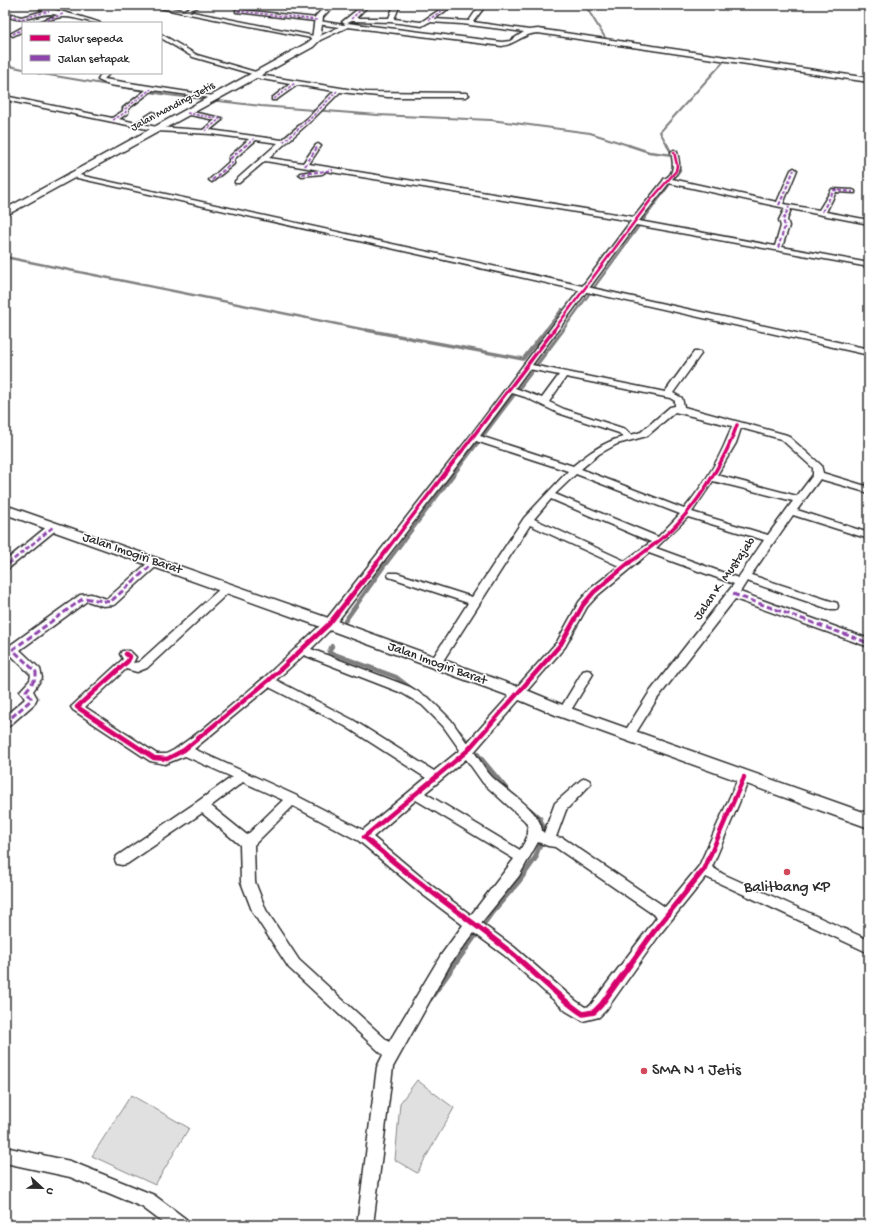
<svg xmlns="http://www.w3.org/2000/svg" width="874" height="1230" viewBox="0 0 874 1230" font-family="'Gochi Hand',sans-serif">
	<style>
		.green { fill: #e0e0e0; stroke: #868686 }
		.lines { fill: none; stroke-linecap: round; stroke-linejoin: round }
		.stream-far4 { stroke: #7e7e7e; stroke-width: 2 }
		.stream-far3 { stroke: #7e7e7e; stroke-width: 2.5 }
		.stream-far2 { stroke: #7e7e7e; stroke-width: 3.5 }
		.stream-far1 { stroke: #7e7e7e; stroke-width: 4.5 }
		.stream { stroke: #7e7e7e; stroke-width: 5.5 }
		.minor-casing { stroke: #2b2b2b; stroke-width: 3 }
		.tertiary-casing { stroke: #2b2b2b; stroke-width: 3 }
		.secondary-casing { stroke: #2b2b2b; stroke-width: 3 }
		.minor { fill: #fff; fill-rule: evenodd }
		.tertiary { fill: #fff; fill-rule: evenodd }
		.secondary { fill: #fff; fill-rule: evenodd }
		.quiet-far3 { stroke: #8e44ad; stroke-width: 1.5; stroke-dasharray: 3 1.5; stroke-linecap: butt }
		.quiet-far2 { stroke: #8e44ad; stroke-width: 2; stroke-dasharray: 4 2; stroke-linecap: butt }
		.quiet-far1 { stroke: #8e44ad; stroke-width: 2.5; stroke-dasharray: 5 2.5; stroke-linecap: butt }
		.quiet { stroke: #8e44ad; stroke-width: 3; stroke-dasharray: 6 3; stroke-linecap: butt }
		.cycleway-far3-casing { stroke: #fff; stroke-width: 4 }
		.cycleway-far2-casing { stroke: #fff; stroke-width: 5.5 }
		.cycleway-far1-casing { stroke: #fff; stroke-width: 7 }
		.cycleway-casing { stroke: #fff; stroke-width: 8 }
		.cycleway-far3 { stroke: #d6006c; stroke-width: 2.5 }
		.cycleway-far2 { stroke: #d6006c; stroke-width: 3.5 }
		.cycleway-far1 { stroke: #d6006c; stroke-width: 4.5 }
		.cycleway { stroke: #d6006c; stroke-width: 5.5 }
		.poi-dot { fill: #d1495b; stroke: #fff; stroke-width: 1.5 }
		.labels { text-anchor: middle; dominant-baseline: central; stroke-width: 3; stroke-linejoin: round; paint-order: stroke }
		.far-street-label { font-size: 11px; fill: #2b2b2b; stroke: #fff }
		.street-label { font-size: 13px; fill: #2b2b2b; stroke: #fff }
		.near-poi-label { font-size: 16px; fill: #2b2b2b; stroke: #fff }
	</style>
	<rect width="100%" height="100%" fill="#fff"/>
	<filter id="ink" filterUnits="userSpaceOnUse"><feTurbulence type="fractalNoise" baseFrequency=".025" numOctaves="2"/><feDisplacementMap in="SourceGraphic" scale="8" xChannelSelector="R" yChannelSelector="G"/><feConvolveMatrix kernelMatrix="1 2 1 2 8 2 1 2 1" color-interpolation-filters="sRGB"/></filter>
	<g filter="url(#ink)">
		<g class="green">
			<polygon points="417,1080 454,1108 417,1173 395,1160 400,1103"/>
			<polygon points="131,1095 189,1128 155,1185 92,1156"/>
		</g>
		<g class="lines">
			<g class="stream-far4">
				<polyline points="585,5 609,44 667,52"/>
				<polyline points="5,65 23,69"/>
				<polyline points="37,73 168,95 261,106 378,115 491,120 590,133 631,146"/>
				<polyline points="668,146 660,132 725,60 721,60"/>
			</g>
			<g class="stream-far3">
				<polyline points="628,145 649,152 673,155"/>
				<polyline points="667,145 674,157"/>
				<polyline points="5,257 371,331"/>
				<polyline points="545,331 562,309"/>
				<polyline points="562,331 680,170 677,162"/>
			</g>
			<g class="stream-far2">
				<polyline points="366,330 523,359 546,330"/>
				<polyline points="386,564 563,330"/>
			</g>
			<g class="stream-far1">
				<polyline points="345,621 386,563"/>
				<polyline points="332,646 329,652 396,677 413,690"/>
				<polyline points="459,732 510,793"/>
				<polyline points="529,809 540,818 545,832 535,858"/>
			</g>
			<polyline class="stream" points="430,999 492,912 519,881 536,857"/>
			<g class="minor-casing">
				<g id="minor">
					<path d="M33,5C39,5 95,20 100,23C88,23 76,17 65,17C55,16 46,23 36,23L58,15C39,10 24,27 6,15L9,13L21,17L44,11Z"/>
					<polygon points="195,5 202,5 185,13 180,12"/>
					<path d="M242,5H248L242,10L317,18L319,21L344,25L347,23L502,42L510,41L524,32L462,24L429,22L422,26L391,22L352,21L345,24L342,22L363,5H369L356,18H389L394,5H400L394,19L421,22L447,5H454L434,19L469,21L480,5H486L473,22L529,30L538,29L869,78V82L538,33C524,33 516,44 502,46L348,27L316,42L314,39L339,27L317,24L315,21L236,12V10Z"/>
					<polygon points="23,27 23,31 13,36 10,34"/>
					<path d="M161,34L197,55L259,73V75L366,92L466,93L469,95L466,97H388L340,92L312,120L269,158L303,163L316,145L318,144L321,146L309,164L634,217L663,181L664,179C676,174 673,162 671,152L674,150L677,152C680,164 681,169 672,179L777,202L791,170L794,168L797,170L783,204L819,210L832,189L853,190L855,191V193L836,192L826,212L869,220V224L791,209L787,220L789,226L782,247L869,263V267L636,225L532,365L665,392L694,352H700L701,354L673,393L682,398L684,407L787,435L821,465L823,473L869,487V493L820,479L797,510L869,533V539L793,515L751,575L837,603L838,606L837,609H829L747,581L740,592L869,639V647L735,599L657,699L632,739H624L622,736L649,693L734,584L649,553L598,595L587,607L565,647L474,752C480,760 485,770 492,777C506,791 541,810 542,831L544,833L555,803L581,780L585,778L589,780L591,783L589,786L566,810L556,837L563,838L665,907L699,866L740,774L744,772L748,774L750,777L712,867L723,874L869,940V953L706,877L660,934L606,1010L599,1017L583,1021L566,1011L504,955L474,933L451,963L393,1067L373,1225H357L377,1067L383,1055L289,968L253,913L241,882L240,845L202,813L127,864L122,865L117,864L115,860L117,856L197,802L232,777L185,756L165,764L150,761L73,710L71,707L123,659L120,654L122,651H130L136,657L133,663L139,662L223,586H231L232,588L231,590L147,668L137,672L126,669L85,707L157,754H166L174,750L202,730L265,677L325,621L471,435L631,221L325,171L324,173L322,174L302,176L299,174L300,173L320,170L265,161L239,183H235V181L278,143L256,140L234,159V164L212,182L209,180L229,162V157L249,139L211,134L157,131L5,100V96L112,118L123,111V108L146,90L109,85L98,80C100,73 103,73 110,73L104,79L220,97L217,99L153,90L128,109V113L119,119L136,123L153,112L156,114L155,115L142,124L157,127L203,130L215,120L185,114L184,113L187,111L222,118V120L210,130L282,140L308,118L334,91L297,85L276,100H272V98L290,84L251,77L252,74L193,57L161,38ZM669,183L785,208L779,220L781,226L775,246L639,221ZM529,369L559,375L542,398L515,388ZM566,377L670,398L675,401V406L670,407L641,432L631,435L625,429L564,409L549,402ZM512,393L525,397L558,413L619,433L623,437C603,442 588,454 573,466L480,436ZM675,412L732,426C722,455 704,485 684,509L581,469L599,454L617,444L647,436ZM741,428L781,439L813,468V475L797,496L717,475L736,443ZM476,441L568,471L524,518L472,597L397,573H389L388,575L389,577L468,603L429,664L431,667H439L530,525L619,566L590,589L579,602L557,642L467,743L451,720L430,699L410,687L311,649L333,627ZM576,474L680,514L658,537L555,494ZM713,481L793,501L768,535L692,512ZM551,499L651,542L625,561L534,519ZM688,517L764,540L738,578L656,548ZM304,655L402,693L422,705L443,726L460,750L434,771L353,720L276,680ZM269,687L345,726L426,778L363,830L297,796L194,749ZM466,759L483,783L525,821C532,832 526,840 520,850L425,793ZM243,782L283,800L247,835L211,806ZM416,800L514,859L471,915L432,886L373,837ZM293,806L359,841L422,894L463,925L441,955L389,1042L299,960L266,910L255,882L254,845ZM538,842L548,846L555,847L657,917L590,1006L585,1007L576,1001L514,947L481,923L519,876Z"/>
					<polygon points="53,524 58,527 57,529 9,568 5,569 5,561 49,525"/>
					<polygon points="155,559 159,560 160,562 159,564 114,605 103,606 87,601 20,650 40,669 42,678 33,691 37,698 34,704 9,726 5,727 5,716 25,699 20,691 30,680 31,675 12,656 5,659 5,649 80,595 91,594 107,599 151,560"/>
					<polygon points="587,670 591,671 593,674 568,715 560,715 558,712 560,709 583,671"/>
					<polygon points="5,1147 70,1161 154,1195 186,1219 188,1225 166,1225 142,1207 70,1177 5,1163"/>
				</g>
			</g>
			<g class="tertiary-casing">
				<g id="tertiary">
					<polygon points="144,5 157,5 319,37 316,39"/>
					<polygon points="70,173 869,349 869,355 73,177 70,177"/>
				</g>
			</g>
			<g class="secondary-casing">
				<g id="secondary">
					<polygon points="326,5 334,5 323,17 320,40 313,47 5,216 5,209 307,43 312,39 315,17"/>
					<polygon points="5,505 334,620 524,689 570,708 869,814 869,828 558,716 512,697 324,628 5,514"/>
				</g>
			</g>
			<use href="#minor" class="minor"/>
			<use href="#tertiary" class="tertiary"/>
			<use href="#secondary" class="secondary"/>
			<g class="quiet-far3">
				<polyline points="245,5 238,11 317,20"/>
				<polyline points="9,15 21,19 49,11"/>
				<polyline points="351,19 366,5"/>
				<polyline points="428,20 451,5"/>
				<polyline points="39,23 63,14"/>
				<polyline points="13,34 23,29"/>
				<polyline points="274,99 295,83"/>
				<polyline points="187,113 220,119 205,131"/>
				<polyline points="113,120 126,112 125,109 151,89"/>
				<polyline points="283,142 310,119 337,91"/>
				<polyline points="245,146 255,138"/>
			</g>
			<g class="quiet-far2">
				<polyline points="305,166 318,146"/>
				<polyline points="302,174 333,170"/>
				<polyline points="212,180 232,163 231,158 246,145"/>
				<polyline points="779,205 794,170"/>
				<polyline points="822,212 834,190 853,192"/>
				<polyline points="778,248 785,226 783,220 789,207"/>
			</g>
			<g class="quiet-far1">
				<polyline points="8,564 53,527"/>
				<polyline points="153,564 155,562"/>
			</g>
			<g class="quiet">
				<polyline points="5,566 9,563"/>
				<polyline points="733,594 869,643"/>
				<polyline points="5,655 84,598 110,602 154,563"/>
				<polyline points="5,723 30,701 31,698 26,691 36,678 36,672 13,650"/>
			</g>
			<g class="cycleway-far3-casing">
				<polyline id="cycleway-far3" points="553,331 650,201 676,171 677,165 674,152"/>
			</g>
			<g class="cycleway-far2-casing">
				<g id="cycleway-far2">
					<polyline points="376,564 554,330"/>
					<path d="M628,564C645,551 664,539 678,523C702,497 726,458 737,425"/>
				</g>
			</g>
			<g class="cycleway-far1-casing">
				<g id="cycleway-far1">
					<polyline points="126,654 130,657 128,661 77,707 154,758 167,759 184,750 269,680 329,624 377,563"/>
					<polyline points="389,858 364,837 467,751 561,644 583,605 594,592 629,563"/>
					<polyline points="709,858 744,777"/>
				</g>
			</g>
			<g class="cycleway-casing">
				<path id="cycleway" d="M388,857C427,890 469,919 509,951C534,971 556,996 583,1014L594,1012L601,1005L655,930L704,869L709,857"/>
			</g>
			<use href="#cycleway-far3" class="cycleway-far3"/>
			<use href="#cycleway-far2" class="cycleway-far2"/>
			<use href="#cycleway-far1" class="cycleway-far1"/>
			<use href="#cycleway" class="cycleway"/>
		</g>
	</g>
	<g class="poi-dot">
		<circle cx="787" cy="872" r="4"/>
		<circle cx="644" cy="1071" r="4"/>
	</g>
	<g class="labels">
		<g class="far-street-label">
			<text transform="translate(173 107) rotate(-28)">Jalan Manding-Jetis</text>
		</g>
		<g class="street-label">
			<text transform="translate(132 554) rotate(19)">Jalan Imogiri Barat</text>
			<text transform="translate(725 579) rotate(-55)">Jalan K. Mustajab</text>
			<text transform="translate(437 664) rotate(20)">Jalan Imogiri Barat</text>
		</g>
		<g class="near-poi-label">
			<text x="787" y="888">Balitbang KP</text>
			<text x="652" y="1071" text-anchor="start">SMA N 1 Jetis</text>
		</g>
	</g>
	<rect width="874" height="1230" fill="none" stroke="#fff" stroke-width="20"/>
	<rect x="10" y="10" width="854" height="1210" fill="none" stroke="#2b2b2b" stroke-width="1.5" filter="url(#ink)"/>
	<rect x="22" y="22" width="140" height="52" fill="#ffffff" stroke="#aaaaaa"/>
	<rect x="30" y="35" width="20" height="6" fill="#d6006c" stroke="#aaaaaa"/>
	<text x="58" y="42" font-size="12" fill="#2b2b2b">Jalur sepeda</text>
	<rect x="30" y="55" width="20" height="6" fill="#8e44ad" stroke="#aaaaaa"/>
	<text x="58" y="62" font-size="12" fill="#2b2b2b">Jalan setapak</text>
	<g transform="translate(42 1188) rotate(112)" stroke="#ffffff" stroke-width="3" paint-order="stroke">
	<path d="M0-3L7 15L0 10L-7 15Z" fill="#2b2b2b"/>
	<text y="-6" font-size="11" font-weight="bold" text-anchor="middle" fill="#2b2b2b">U</text>
	</g>
</svg>
